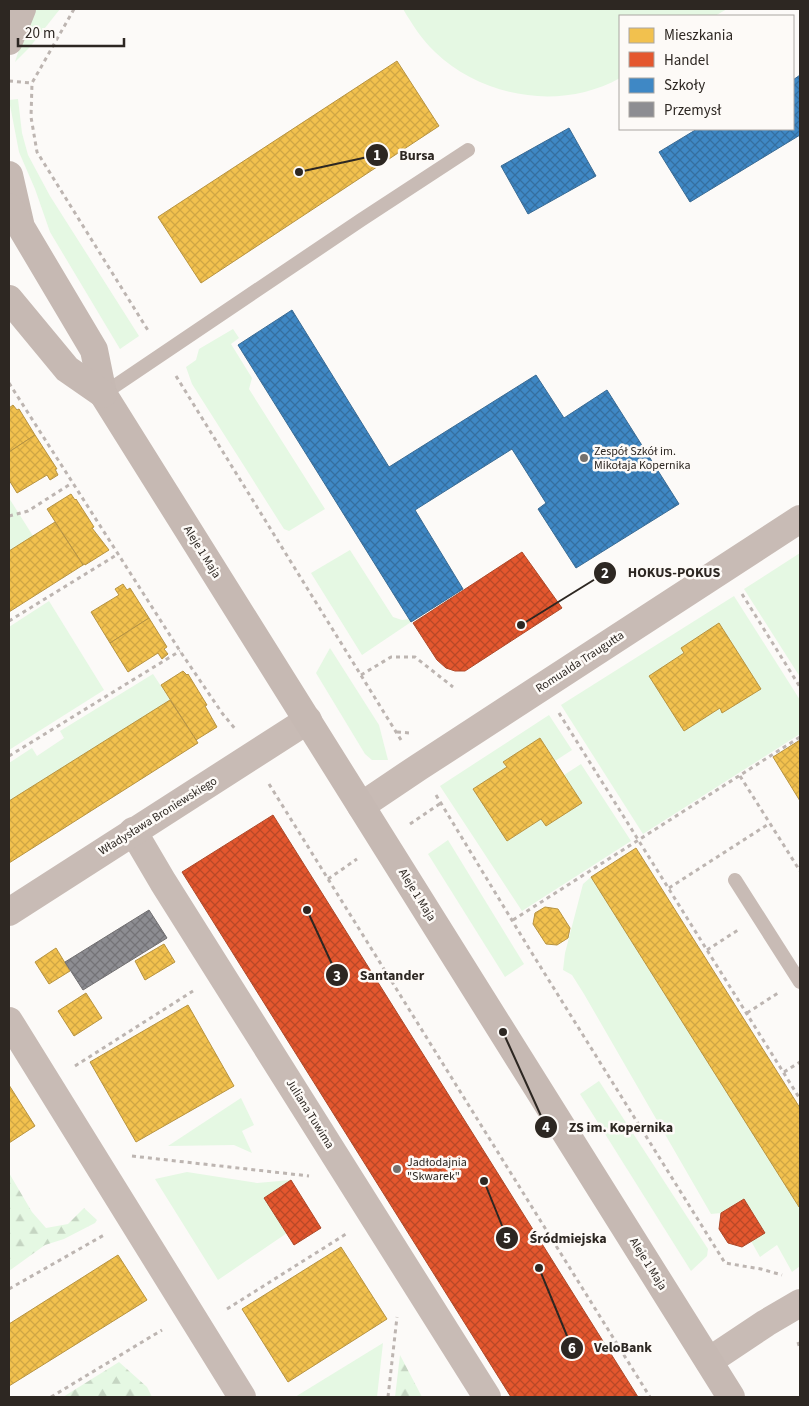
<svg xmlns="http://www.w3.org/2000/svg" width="809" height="1406" viewBox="0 0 809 1406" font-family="'Source Sans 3',sans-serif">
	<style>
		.grass { fill: #e5f8e3 }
		.forest { fill: url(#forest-firs) }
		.homes { fill: url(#homes-cross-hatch); stroke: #b79341 }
		.shops { fill: url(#shops-cross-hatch); stroke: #ad492a }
		.schools { fill: url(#schools-cross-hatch); stroke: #3a6b94 }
		.industry { fill: url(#industry-cross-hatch); stroke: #706e70 }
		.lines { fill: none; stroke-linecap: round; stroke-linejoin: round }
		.path { stroke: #bdb5b1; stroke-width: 3; stroke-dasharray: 4 4; stroke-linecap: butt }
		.lane { stroke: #c8bbb5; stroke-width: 14 }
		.street { stroke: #c8bbb5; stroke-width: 28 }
		.secondary { stroke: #c6b9b3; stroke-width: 28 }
		.poi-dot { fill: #75716d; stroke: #fdfaf7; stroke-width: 2 }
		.labels { text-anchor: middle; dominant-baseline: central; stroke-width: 5; stroke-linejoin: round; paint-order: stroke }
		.poi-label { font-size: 12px; fill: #2d2722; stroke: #fdfaf7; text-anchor: start }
		.street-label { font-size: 12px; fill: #2d2722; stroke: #fdfaf7 }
		.leader { fill: none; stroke: #2d2722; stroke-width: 2 }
		.callout-dot { fill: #2d2722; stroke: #fdfaf7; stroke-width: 2 }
		.mark-label { font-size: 15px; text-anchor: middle; font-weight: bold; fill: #fff }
		.callout-label { font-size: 14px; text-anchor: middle; font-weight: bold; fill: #2d2722; stroke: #fdfaf7; stroke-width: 5; stroke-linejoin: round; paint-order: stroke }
	</style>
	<defs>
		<pattern id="forest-firs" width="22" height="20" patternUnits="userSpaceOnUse" patternTransform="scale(1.25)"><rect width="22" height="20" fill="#e5f8e3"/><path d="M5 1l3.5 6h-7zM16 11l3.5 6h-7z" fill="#c5d5c2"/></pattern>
		<pattern id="homes-cross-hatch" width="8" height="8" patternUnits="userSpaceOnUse" patternTransform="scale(1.25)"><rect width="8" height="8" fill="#f2c14e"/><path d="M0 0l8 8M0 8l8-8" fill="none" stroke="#d0a644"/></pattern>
		<pattern id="shops-cross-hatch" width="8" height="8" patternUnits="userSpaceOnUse" patternTransform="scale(1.25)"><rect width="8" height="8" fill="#e4572e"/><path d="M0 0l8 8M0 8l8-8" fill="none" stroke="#b94827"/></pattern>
		<pattern id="schools-cross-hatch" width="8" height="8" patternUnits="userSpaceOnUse" patternTransform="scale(1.25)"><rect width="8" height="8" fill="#3f88c5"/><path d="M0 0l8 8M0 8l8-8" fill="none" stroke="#356fa0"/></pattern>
		<pattern id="industry-cross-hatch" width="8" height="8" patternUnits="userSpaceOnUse" patternTransform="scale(1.25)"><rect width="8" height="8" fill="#8d8d92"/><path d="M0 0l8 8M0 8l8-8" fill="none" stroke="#747377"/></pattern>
	</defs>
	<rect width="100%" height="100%" fill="#fcfaf8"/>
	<g class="grass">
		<polygon points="35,9 60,9 29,48 15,62 30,15"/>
		<path d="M403,9H727L715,16H620V78C561,111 483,98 435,52C422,40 412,24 403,9Z"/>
		<polygon points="18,99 22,133 28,155 50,196 139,336 120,349 50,232 35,189 19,152 9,100"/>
		<polygon points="233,329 239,338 231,344 252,378 249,389 325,509 289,531 284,529 192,384 186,367 196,360 199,349"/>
		<polygon points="9,498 33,536 9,551"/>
		<polygon points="350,550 393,617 402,620 409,619 411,622 362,655 311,573"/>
		<polygon points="800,553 800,677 744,589"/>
		<polygon points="734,596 800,700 800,734 643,834 561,705"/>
		<polygon points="49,601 104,690 9,750 9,627"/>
		<polygon points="330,648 379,725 388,760 372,760 365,754 316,673"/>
		<polygon points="153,674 170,700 9,801 9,763 32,748 37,756 64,738 60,731"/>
		<polygon points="549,715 572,750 555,761 540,738 503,762 507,767 473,789 507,841 541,819 582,803 564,775 581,764 631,841 522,911 440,786"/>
		<polygon points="448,840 524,964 505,977 428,854"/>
		<polygon points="591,877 800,1208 800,1266 792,1272 777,1245 760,1257 751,1241 744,1199 721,1213 711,1214 584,994 572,975 563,970 565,953 583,884"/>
		<polygon points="599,1081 708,1249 707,1256 691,1271 580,1094"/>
		<polygon points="241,1098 254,1125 242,1131 252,1153 234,1145 168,1146"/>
		<polygon points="187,1172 257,1183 291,1180 264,1198 287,1233 218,1280 155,1179"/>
		<polygon points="383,1343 377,1397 295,1397"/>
	</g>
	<g class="forest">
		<polygon points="9,1173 32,1212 46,1228 68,1224 84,1208 97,1220 95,1223 64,1239 45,1245 9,1271"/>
		<polygon points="400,1355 422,1397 395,1397"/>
		<polygon points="119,1362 147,1387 152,1397 63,1397"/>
	</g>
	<g class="homes">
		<polygon points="397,61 439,126 201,283 158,217"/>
		<polygon points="13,405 17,410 19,409 35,435 9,452 9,408"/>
		<polygon points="35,435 57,469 55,469 58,475 50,480 47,475 17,493 9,480 9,452"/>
		<polygon points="71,494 75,500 76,499 94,527 92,528 109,550 85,565 85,564 83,565 47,509"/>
		<polygon points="55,522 83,565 9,612 9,551"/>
		<polygon points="123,584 127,590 130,588 149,618 110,643 91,612 119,595 115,589"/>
		<polygon points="149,618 167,647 164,649 168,654 162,659 158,653 128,672 110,643"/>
		<polygon points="719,623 761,689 722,713 720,708 684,731 649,676 684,653 681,648"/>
		<polygon points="183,671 187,675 188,674 207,705 205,706 217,727 196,740 161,685"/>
		<polygon points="170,700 198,743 9,863 9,801"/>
		<polygon points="540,738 582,803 546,826 541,819 507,841 473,789 507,767 503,762"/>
		<polygon points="800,740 800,801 773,757"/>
		<polygon points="636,848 800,1108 799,1207 591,877"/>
		<polygon points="545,907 558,909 570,928 568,938 557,945 546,944 533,924 535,913"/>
		<polygon points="164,944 175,962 145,980 135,961"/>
		<polygon points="56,948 70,971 49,984 35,962"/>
		<polygon points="86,993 102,1018 74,1036 58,1011"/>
		<polygon points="188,1005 234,1086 136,1142 90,1062"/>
		<polygon points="9,1085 35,1126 9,1143"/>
		<polygon points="341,1247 387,1319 288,1382 242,1309"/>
		<polygon points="118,1255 147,1300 9,1386 9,1324"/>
	</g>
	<g class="shops">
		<polygon points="522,552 562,608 465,671 455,671 446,668 437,660 413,623"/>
		<polygon points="273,815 480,1145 638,1397 511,1397 182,872"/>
		<polygon points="291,1180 321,1228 294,1245 264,1198"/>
		<polygon points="744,1199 765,1233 742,1247 728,1243 719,1229 721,1213"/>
	</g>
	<g class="schools">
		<polygon points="800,75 800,135 690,202 659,152 697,129 793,129 793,80"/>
		<polygon points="569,128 596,176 528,214 501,166"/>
		<polygon points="292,310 389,467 536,375 564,418 607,390 679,504 576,568 538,509 546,503 512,449 415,510 463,589 411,622 238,345"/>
	</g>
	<polygon class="industry" points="149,910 167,938 83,990 65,962"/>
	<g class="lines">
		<g class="path">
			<polyline points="74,9 32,83 31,117 37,152 149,332"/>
			<polyline points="9,81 32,83"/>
			<polyline points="176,376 401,740"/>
			<polyline points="9,383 180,651 222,713 236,730"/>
			<polyline points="9,516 28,511 72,483"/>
			<polyline points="742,594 800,687"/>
			<polyline points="9,621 118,554"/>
			<polyline points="361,675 391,657 415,657 453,687"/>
			<polyline points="559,713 800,1099"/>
			<polyline points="397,732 410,733"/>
			<polyline points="9,756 180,651"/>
			<polyline points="740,776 800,871"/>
			<polyline points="269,784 650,1397"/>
			<polyline points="436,795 530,950 725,1263 761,1269 782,1275"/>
			<polyline points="410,824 441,803"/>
			<polyline points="328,879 357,859"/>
			<polyline points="669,888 770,823"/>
			<polyline points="513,920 800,737"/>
			<polyline points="707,950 738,930"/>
			<polyline points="747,1013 778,993"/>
			<polyline points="75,1066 193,991"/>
			<polyline points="784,1072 800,1062"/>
			<polyline points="132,1156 309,1176"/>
			<polyline points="9,1289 104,1235"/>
			<polyline points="227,1309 346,1234"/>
			<polyline points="798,1342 800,1349"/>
			<polyline points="51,1397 162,1330"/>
			<polyline points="388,1397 397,1317"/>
		</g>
		<g class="lane">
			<polyline points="103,394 361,220 468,150"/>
			<polyline points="735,880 800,982"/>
		</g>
		<g class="street">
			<polyline points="361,806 419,767 800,519"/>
			<polyline points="133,831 163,882 487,1397"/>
			<polyline points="9,912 308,720"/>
			<polyline points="9,1021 242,1397"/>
			<polyline points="709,1361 766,1323 800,1303"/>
		</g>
		<g class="secondary">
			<polyline points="9,41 22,9"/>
			<polyline points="9,175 20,223"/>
			<polyline points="9,207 94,350 103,394 731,1397"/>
			<polyline points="9,299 67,369 103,394"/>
		</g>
	</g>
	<g class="poi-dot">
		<circle cx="584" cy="458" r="5"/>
		<circle cx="397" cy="1169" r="5"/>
	</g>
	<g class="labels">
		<g class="poi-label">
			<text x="594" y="451">Zespół Szkół im.<tspan x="594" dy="14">Mikołaja Kopernika</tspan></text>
			<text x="407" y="1162">Jadłodajnia<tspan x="407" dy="14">"Skwarek"</tspan></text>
		</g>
		<g class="street-label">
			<text transform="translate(202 552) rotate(58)">Aleje 1 Maja</text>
			<text transform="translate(580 662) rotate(-33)">Romualda Traugutta</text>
			<text transform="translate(158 816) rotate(-32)">Władysława Broniewskiego</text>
			<text transform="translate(417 895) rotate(58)">Aleje 1 Maja</text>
			<text transform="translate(310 1114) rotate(58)">Juliana Tuwima</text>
			<text transform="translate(648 1264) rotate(58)">Aleje 1 Maja</text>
		</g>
	</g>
	<path class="leader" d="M299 172L377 155M521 625L605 573M307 910L337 975M503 1032L546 1127M484 1181L507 1238M539 1268L572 1348"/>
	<g class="callout-dot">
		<circle cx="299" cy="172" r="5"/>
		<circle cx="521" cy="625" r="5"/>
		<circle cx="307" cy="910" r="5"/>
		<circle cx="503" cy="1032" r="5"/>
		<circle cx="484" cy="1181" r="5"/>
		<circle cx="539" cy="1268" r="5"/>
		<circle cx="377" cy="155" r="12"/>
		<circle cx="605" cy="573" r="12"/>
		<circle cx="337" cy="975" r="12"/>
		<circle cx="546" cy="1127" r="12"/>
		<circle cx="507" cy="1238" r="12"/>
		<circle cx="572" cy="1348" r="12"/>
	</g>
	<g class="mark-label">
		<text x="377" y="160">1</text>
		<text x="605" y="578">2</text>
		<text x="337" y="981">3</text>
		<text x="546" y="1132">4</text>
		<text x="507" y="1243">5</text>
		<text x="572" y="1353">6</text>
	</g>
	<g class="callout-label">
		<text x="417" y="160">Bursa</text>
		<text x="674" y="577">HOKUS-POKUS</text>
		<text x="392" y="980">Santander</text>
		<text x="621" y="1132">ZS im. Kopernika</text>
		<text x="568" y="1243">Śródmiejska</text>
		<text x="623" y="1352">VeloBank</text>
	</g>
	<rect width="809" height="1406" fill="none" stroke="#2d2722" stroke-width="20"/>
	<rect x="619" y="15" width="175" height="115" fill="#fdfaf7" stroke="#aaa6a2"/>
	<rect x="629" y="28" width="25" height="15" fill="#f2c14e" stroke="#aaa6a2"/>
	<text x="664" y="40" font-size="15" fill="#2d2722">Mieszkania</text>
	<rect x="629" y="52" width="25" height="15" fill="#e4572e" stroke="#aaa6a2"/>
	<text x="664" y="65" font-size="15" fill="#2d2722">Handel</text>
	<rect x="629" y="78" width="25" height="15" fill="#3f88c5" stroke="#aaa6a2"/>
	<text x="664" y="90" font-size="15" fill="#2d2722">Szkoły</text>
	<rect x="629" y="102" width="25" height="15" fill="#8d8d92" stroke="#aaa6a2"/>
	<text x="664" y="115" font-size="15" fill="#2d2722">Przemysł</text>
	<path d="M18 38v8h106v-8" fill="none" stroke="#2d2722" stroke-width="2.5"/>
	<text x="25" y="38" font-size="15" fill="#2d2722" stroke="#fdfaf7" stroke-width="4" paint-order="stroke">20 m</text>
</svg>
